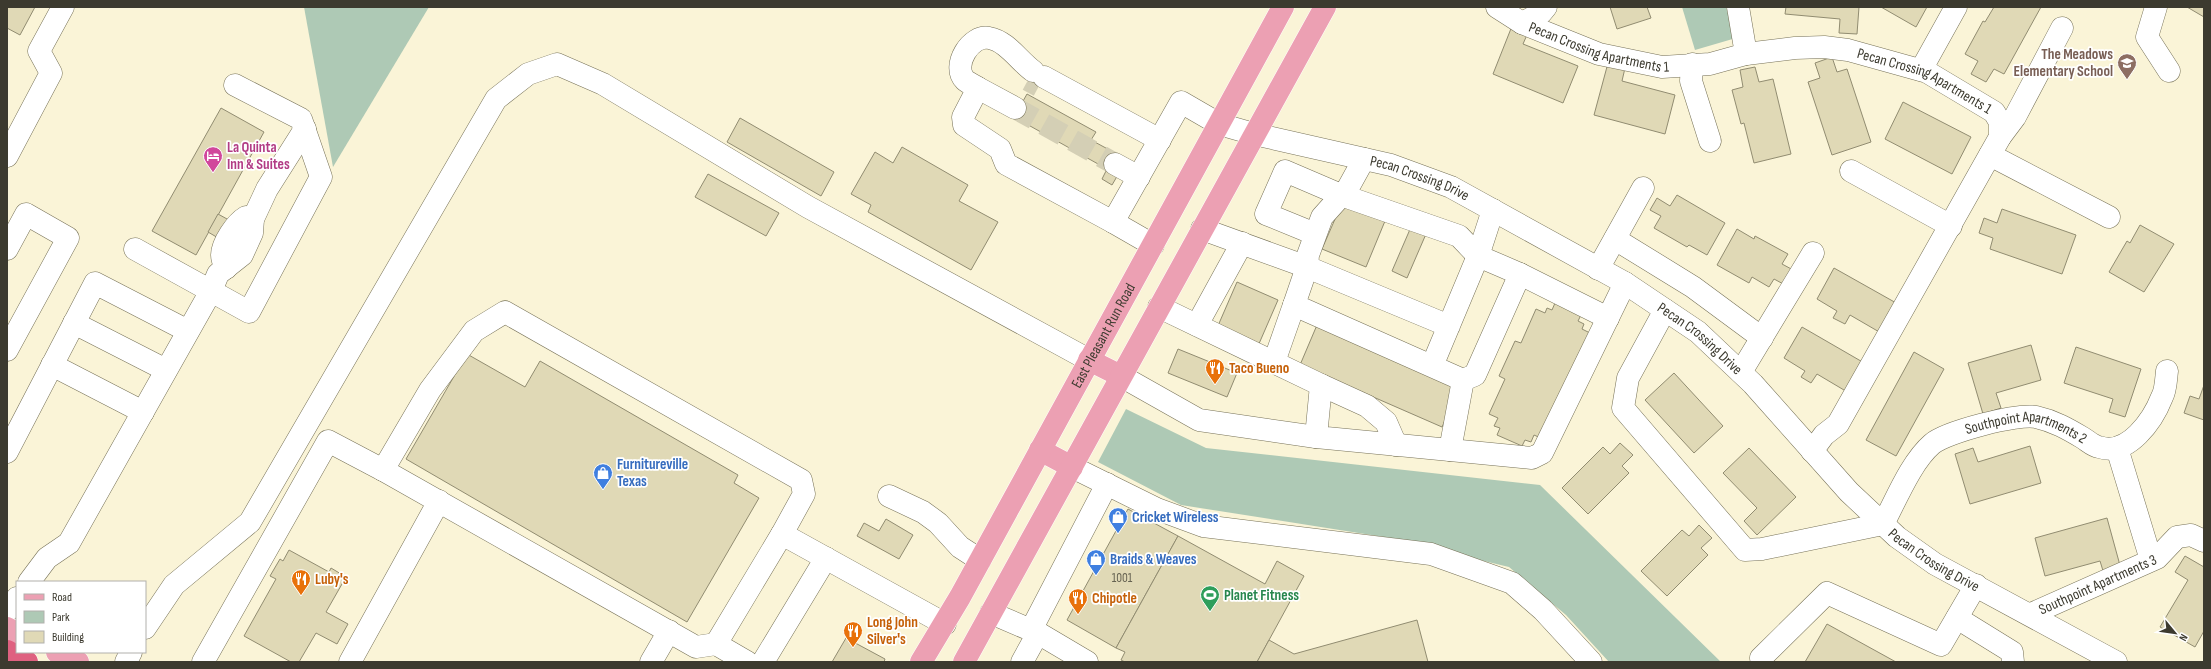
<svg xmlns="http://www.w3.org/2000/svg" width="2211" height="669" viewBox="0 0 2211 669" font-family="'Sofia Sans Condensed',sans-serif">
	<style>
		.green { fill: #aec9b5 }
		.building { fill: #e0d9b6; stroke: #918c71 }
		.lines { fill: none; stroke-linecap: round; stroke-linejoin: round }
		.minor-tunnel { stroke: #d4cfb5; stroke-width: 22; stroke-dasharray: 22 11; stroke-linecap: butt }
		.minor-casing { stroke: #777258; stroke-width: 23 }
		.major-casing { stroke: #fff; stroke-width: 23 }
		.highway-casing { stroke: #fff; stroke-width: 23 }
		.minor { stroke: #fff; stroke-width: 22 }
		.major { stroke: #eca0b3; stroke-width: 22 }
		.highway { stroke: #df6180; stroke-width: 22 }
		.labels { text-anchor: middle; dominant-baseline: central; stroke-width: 3.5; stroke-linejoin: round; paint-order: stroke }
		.number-label { font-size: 13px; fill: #656251 }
		.street-label { font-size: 15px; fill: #3c3a2f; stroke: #fff }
		.education-label { font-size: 15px; font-weight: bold; fill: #785e54; stroke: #fff; text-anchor: end }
		.hotel-label { font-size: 15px; font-weight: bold; fill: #b23c85; stroke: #fff; text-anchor: start }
		.food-label { font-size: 15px; font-weight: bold; fill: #c56008; stroke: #fff; text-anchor: start }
		.shop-label { font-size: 15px; font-weight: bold; fill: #366cbe; stroke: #fff; text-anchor: start }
		.leisure-label { font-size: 15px; font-weight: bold; fill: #27864d; stroke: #fff; text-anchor: start }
	</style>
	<rect width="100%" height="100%" fill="#faf4d7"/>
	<g class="green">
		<polygon points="304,7 429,7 333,167"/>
		<polygon points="1682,7 1726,7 1736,38 1695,50"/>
		<polygon points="1126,409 1206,448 1540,485 1721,662 1609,662 1566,615 1509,567 1384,537 1181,505 1098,462"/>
	</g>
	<g class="building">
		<polygon points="7,7 35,7 20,35 7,28"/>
		<polygon points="1610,7 1647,7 1651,18 1617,29"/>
		<polygon points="1786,7 1859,7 1857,34 1839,33 1840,19 1785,14"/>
		<polygon points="1881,7 1927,7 1916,27"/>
		<polygon points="1994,7 2041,7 2004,74 1994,69 1986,82 1971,74 1978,61 1965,54 1983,21 1985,22"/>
		<polygon points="2187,7 2204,7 2204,17"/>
		<polygon points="1514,21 1530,28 1523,44 1578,66 1563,103 1493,74"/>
		<polygon points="1832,57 1837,72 1847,69 1871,142 1832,155 1808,82 1820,78 1815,63"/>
		<polygon points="1608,63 1625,68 1622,81 1675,95 1665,134 1594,115"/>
		<polygon points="1755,67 1759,82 1773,79 1791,154 1754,163 1744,123 1741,124 1732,90 1743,87 1740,70"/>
		<polygon points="1027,94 1096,132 1091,140 1117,154 1119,173 1112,185 1102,179 1107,169 1014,117"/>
		<polygon points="1903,102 1971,137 1952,174 1885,139"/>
		<polygon points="221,108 264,132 196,255 152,231"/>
		<polygon points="740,118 834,172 821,196 727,142"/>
		<polygon points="902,147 968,185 959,201 998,222 971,270 868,212 871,205 851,194 875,152 893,163"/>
		<polygon points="708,174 779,213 766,236 695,197"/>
		<polygon points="1677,195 1725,223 1707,255 1689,245 1687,247 1654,228 1661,216 1650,210 1657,198 1670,206"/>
		<polygon points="1342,203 1385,221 1366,267 1322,249"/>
		<polygon points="2002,209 2076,235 2062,274 1990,249 1993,238 1979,233 1984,218 1997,223"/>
		<polygon points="218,214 247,230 237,249 208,232"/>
		<polygon points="2140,225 2174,244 2144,292 2109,272 2127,241 2130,243"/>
		<polygon points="1411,227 1426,234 1407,278 1392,271"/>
		<polygon points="1737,229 1754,239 1755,236 1788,254 1782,264 1795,271 1787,286 1774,279 1769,287 1752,277 1749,283 1717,265"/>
		<polygon points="1834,268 1898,304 1881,333 1850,315 1845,324 1833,318 1837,311 1817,299"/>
		<polygon points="1237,282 1278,300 1258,346 1217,328"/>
		<polygon points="1555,303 1581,315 1578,321 1584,324 1582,329 1592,334 1545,440 1534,435 1531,442 1525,440 1522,446 1497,435 1500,428 1494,426 1498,418 1489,414 1505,379 1499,376 1515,341 1521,343 1536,309 1545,313 1547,308 1552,310"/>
		<polygon points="1317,325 1460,388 1442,427 1300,365"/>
		<polygon points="1802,327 1866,364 1849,393 1817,374 1811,383 1801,377 1805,371 1784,358"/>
		<polygon points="2031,345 2041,380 1996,393 2001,408 1983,414 1968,363"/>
		<polygon points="2076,347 2141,369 2125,417 2109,412 2113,399 2064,383"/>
		<polygon points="1178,349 1237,373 1227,397 1168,373"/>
		<polygon points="1914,352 1944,369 1896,456 1866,440"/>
		<polygon points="467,354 525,387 540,361 738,475 734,483 759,498 687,622 406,459"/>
		<polygon points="1674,373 1723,426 1694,453 1645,400"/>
		<polygon points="2204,385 2204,420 2184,413 2190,396 2199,399"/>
		<polygon points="1620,443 1633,455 1622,466 1629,473 1588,514 1562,488 1603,447 1610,454"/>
		<polygon points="2030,446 2041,483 1970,504 1955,454 1973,448 1978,462"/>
		<polygon points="1749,448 1796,497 1757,535 1744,521 1757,508 1723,473"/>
		<polygon points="1128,509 1178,536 1116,648 1067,620"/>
		<polygon points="2107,518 2121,569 2104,574 2100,561 2045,576 2035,538"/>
		<polygon points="886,519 913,535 899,559 857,536 864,523 879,531"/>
		<polygon points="1699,525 1712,538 1701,548 1708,555 1667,596 1641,571 1682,530 1689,536"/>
		<polygon points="1178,536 1265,584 1277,561 1304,576 1257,662 1125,662 1121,660 1125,652 1116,648"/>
		<polygon points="289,550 329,572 331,568 346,577 326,612 348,624 337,644 316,633 299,662 291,662 244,636 276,579 270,576 280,559 283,561"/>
		<polygon points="2185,556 2204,567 2204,631 2195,647 2160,627 2188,580 2175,572"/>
		<polygon points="1417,620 1428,662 1257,662 1269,640 1294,654"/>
		<polygon points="1827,624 1896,662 1805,662"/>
		<polygon points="846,638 885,659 884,662 832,662"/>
	</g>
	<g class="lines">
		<g class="minor-tunnel">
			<polyline points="1028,80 1039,86"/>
			<polyline points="1015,108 1115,164"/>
		</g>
		<g class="minor-casing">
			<g id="minor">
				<path id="s1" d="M1497,7L1522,23L1599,54L1662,67L1710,64L1746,54L1795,48L1824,47L1848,50L1927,72L1994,112L2000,122V137L1838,424L1824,435L1812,451"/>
				<polyline points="1738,7 1746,54"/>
				<polyline points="2156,7 2147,37 2169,71"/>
				<polyline points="1522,23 1541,13 1546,7"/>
				<polyline points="1692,64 1691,81 1710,141"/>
				<polyline points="1921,70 1956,7"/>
				<path d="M1033,71C1019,61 1007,41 989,38C971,34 951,66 965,80C968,83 974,85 978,88L963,117L964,125L1000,149L1006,164L1113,222"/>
				<polyline points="1044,77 1160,140"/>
				<polyline points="978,88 1015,108"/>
				<polyline points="2000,137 2015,117 2062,28"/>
				<polyline points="1990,155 2109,217"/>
				<polyline points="7,156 51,73 39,51 63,7"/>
				<polyline points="1115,164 1139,177"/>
				<polyline points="1851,171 1951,226"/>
				<polyline points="1202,229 1307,267 1308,255 1322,217 1348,188 1364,159"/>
				<polyline points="1315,234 1266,214 1285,171 1341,195 1459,236 1478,256 1493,210"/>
				<polyline points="1615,239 1693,287 1762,338"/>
				<path id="s2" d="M1153,245L1113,222L1181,102L1219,124L1254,134L1391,165L1451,187L1625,283L1698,332L1753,384L1849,492L1897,537L1935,564L2116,662"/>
				<polyline points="7,249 26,214 68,238 7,350"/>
				<polyline points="135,249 211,291 218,274 242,255 252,233 253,219 267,189 305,129"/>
				<path d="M226,268C224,264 222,260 222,255C222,243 236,223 246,217L253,219"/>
				<polyline points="1598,269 1643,188"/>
				<polyline points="1520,274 1608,318"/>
				<polyline points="1159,307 1321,385 1316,437 1532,458 1542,453 1625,283"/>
				<path id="s3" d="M1665,310L1628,378L1623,408L1745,550L1762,549L1883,524C1896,500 1911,462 1932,444C1946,432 2018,413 2036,417C2054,421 2068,429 2083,438C2088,441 2093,446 2099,447C2128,457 2153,420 2162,397C2166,390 2166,379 2167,371"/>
				<polyline points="74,323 166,370"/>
				<polyline points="1197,325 1242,243"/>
				<polyline points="1274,362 1294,305"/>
				<polyline points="52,365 143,412"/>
				<polyline points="1432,366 1478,256 1520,274 1475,375 1463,380 1294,305 1307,267 1449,326"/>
				<polyline points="1741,372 1813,253"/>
				<polyline points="1121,376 1199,420 1316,437"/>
				<polyline points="1321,385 1367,406 1386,422 1396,445"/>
				<polyline points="2117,448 2151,560"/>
				<polyline points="1450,450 1463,380"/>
				<polyline points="7,452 95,283 188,331"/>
				<polyline points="1072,467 1157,509 1203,526 1431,554 1512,583 1543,610 1591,662"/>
				<polyline points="889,496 923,512 938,523 960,547 980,560"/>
				<polyline points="29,582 47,558 69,543 211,291 249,312 321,177 301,119 235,85"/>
				<polyline points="7,611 17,598"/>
				<polyline points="991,613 1038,633 1087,662"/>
				<path id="s4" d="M2031,614L2157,558L2177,537L2191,535L2204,541"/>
				<polyline points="1957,618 2012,652 2013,662"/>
				<polyline points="145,628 174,585 250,522 496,99 528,74 557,64 603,84 808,207 1089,360"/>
				<polyline points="1031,630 1107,484"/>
				<polyline points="716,644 696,647 383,470 430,390 474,331 505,312 801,480 804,494 782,534"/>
				<polyline points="126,662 131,652"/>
				<polyline points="203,662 328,441 383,470"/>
				<polyline points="350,662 439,501"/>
				<polyline points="651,662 669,631"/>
				<polyline points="747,662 716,644 782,534 945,624"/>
				<polyline points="763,662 826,558"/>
				<polyline points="1022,662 1038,633"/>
				<polyline points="1762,662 1761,658 1827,593 1941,645 1976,585"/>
			</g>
		</g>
		<g class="major-casing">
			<g id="major">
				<polyline points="1089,360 1121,376"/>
				<polyline points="1040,450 1072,467"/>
				<polyline points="7,628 17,633"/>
				<polyline points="57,652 78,662"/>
				<path id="s5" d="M921,662L960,597L1283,7"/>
				<polyline points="964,662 1325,7"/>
			</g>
		</g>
		<g class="highway-casing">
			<polyline id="highway" points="7,651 27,662"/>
		</g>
		<use href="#minor" class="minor"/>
		<use href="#major" class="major"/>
		<use href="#highway" class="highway"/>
	</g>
	<defs>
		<g id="school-pin" transform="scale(1)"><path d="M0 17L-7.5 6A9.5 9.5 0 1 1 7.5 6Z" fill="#8d6e63" stroke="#fff"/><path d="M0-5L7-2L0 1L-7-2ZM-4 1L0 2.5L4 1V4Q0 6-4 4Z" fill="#fff"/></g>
		<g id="hotel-pin" transform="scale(1)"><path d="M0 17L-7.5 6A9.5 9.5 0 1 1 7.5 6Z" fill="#d1479c" stroke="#fff"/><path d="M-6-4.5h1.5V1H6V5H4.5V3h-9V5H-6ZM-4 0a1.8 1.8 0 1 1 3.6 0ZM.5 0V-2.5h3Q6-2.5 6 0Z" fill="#fff"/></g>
		<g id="restaurant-pin" transform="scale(1)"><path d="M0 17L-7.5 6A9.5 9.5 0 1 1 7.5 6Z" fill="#e8710a" stroke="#fff"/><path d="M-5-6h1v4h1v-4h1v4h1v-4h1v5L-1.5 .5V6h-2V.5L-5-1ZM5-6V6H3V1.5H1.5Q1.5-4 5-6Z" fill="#fff"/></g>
		<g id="shop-pin" transform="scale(1)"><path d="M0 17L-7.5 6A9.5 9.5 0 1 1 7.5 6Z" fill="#3f7fe0" stroke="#fff"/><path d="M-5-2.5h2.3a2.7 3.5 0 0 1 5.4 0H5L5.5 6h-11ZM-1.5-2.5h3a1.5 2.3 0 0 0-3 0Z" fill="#fff"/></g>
		<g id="stadium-pin" transform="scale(1)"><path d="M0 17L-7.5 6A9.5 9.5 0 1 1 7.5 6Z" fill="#2e9e5b" stroke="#fff"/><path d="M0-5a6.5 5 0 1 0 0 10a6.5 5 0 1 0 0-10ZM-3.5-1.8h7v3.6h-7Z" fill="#fff"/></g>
	</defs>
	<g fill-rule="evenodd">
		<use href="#school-pin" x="2127" y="63"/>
		<use href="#hotel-pin" x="213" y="156"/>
		<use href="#restaurant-pin" x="1215" y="368"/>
		<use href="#shop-pin" x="603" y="473"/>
		<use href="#shop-pin" x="1118" y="517"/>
		<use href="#shop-pin" x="1096" y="559"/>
		<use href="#restaurant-pin" x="301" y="579"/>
		<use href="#stadium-pin" x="1210" y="595"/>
		<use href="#restaurant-pin" x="1078" y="598"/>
		<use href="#restaurant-pin" x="853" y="631"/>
	</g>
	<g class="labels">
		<g class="number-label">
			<text x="1122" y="578">1001</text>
		</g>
		<g class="street-label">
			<text stroke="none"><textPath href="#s1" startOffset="111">Pecan Crossing Apartments 1</textPath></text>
			<text stroke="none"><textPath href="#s1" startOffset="448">Pecan Crossing Apartments 1</textPath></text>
			<text stroke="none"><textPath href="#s2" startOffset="436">Pecan Crossing Drive</textPath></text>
			<text stroke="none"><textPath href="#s5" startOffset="374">East Pleasant Run Road</textPath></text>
			<text stroke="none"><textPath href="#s2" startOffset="761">Pecan Crossing Drive</textPath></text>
			<text stroke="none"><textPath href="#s3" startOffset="630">Southpoint Apartments 2</textPath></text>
			<text stroke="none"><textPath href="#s2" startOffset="1085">Pecan Crossing Drive</textPath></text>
			<text stroke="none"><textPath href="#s4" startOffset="73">Southpoint Apartments 3</textPath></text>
		</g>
		<g class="education-label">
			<text x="2113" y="54">The Meadows<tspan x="2113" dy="17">Elementary School</tspan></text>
		</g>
		<g class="hotel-label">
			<text x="227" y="147">La Quinta<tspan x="227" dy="17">Inn &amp; Suites</tspan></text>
		</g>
		<g class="food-label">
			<text x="1229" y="368">Taco Bueno</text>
			<text x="315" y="579">Luby's</text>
			<text x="1092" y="598">Chipotle</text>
			<text x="867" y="622">Long John<tspan x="867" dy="17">Silver's</tspan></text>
		</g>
		<g class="shop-label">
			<text x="617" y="464">Furnitureville<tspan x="617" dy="17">Texas</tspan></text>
			<text x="1132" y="517">Cricket Wireless</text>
			<text x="1110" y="559">Braids &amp; Weaves</text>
		</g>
		<g class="leisure-label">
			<text x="1224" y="595">Planet Fitness</text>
		</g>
	</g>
	<rect width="2211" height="669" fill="none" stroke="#3c3a2f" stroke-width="16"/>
	<rect x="16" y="581" width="130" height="72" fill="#ffffff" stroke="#b1b0ac"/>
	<rect x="24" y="594" width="20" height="6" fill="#eca0b3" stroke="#b1b0ac"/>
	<text x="52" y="601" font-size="12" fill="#3c3a2f">Road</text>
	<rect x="24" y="611" width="20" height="12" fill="#aec9b5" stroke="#b1b0ac"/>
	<text x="52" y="621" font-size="12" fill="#3c3a2f">Park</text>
	<rect x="24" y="631" width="20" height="12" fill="#e0d9b6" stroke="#b1b0ac"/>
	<text x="52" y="641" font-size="12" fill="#3c3a2f">Building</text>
	<g transform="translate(2175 633) rotate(119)" stroke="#ffffff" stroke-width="3" paint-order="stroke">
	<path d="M0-3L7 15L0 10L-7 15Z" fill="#3c3a2f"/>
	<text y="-6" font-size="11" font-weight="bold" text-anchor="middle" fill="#3c3a2f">N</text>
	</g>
</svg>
